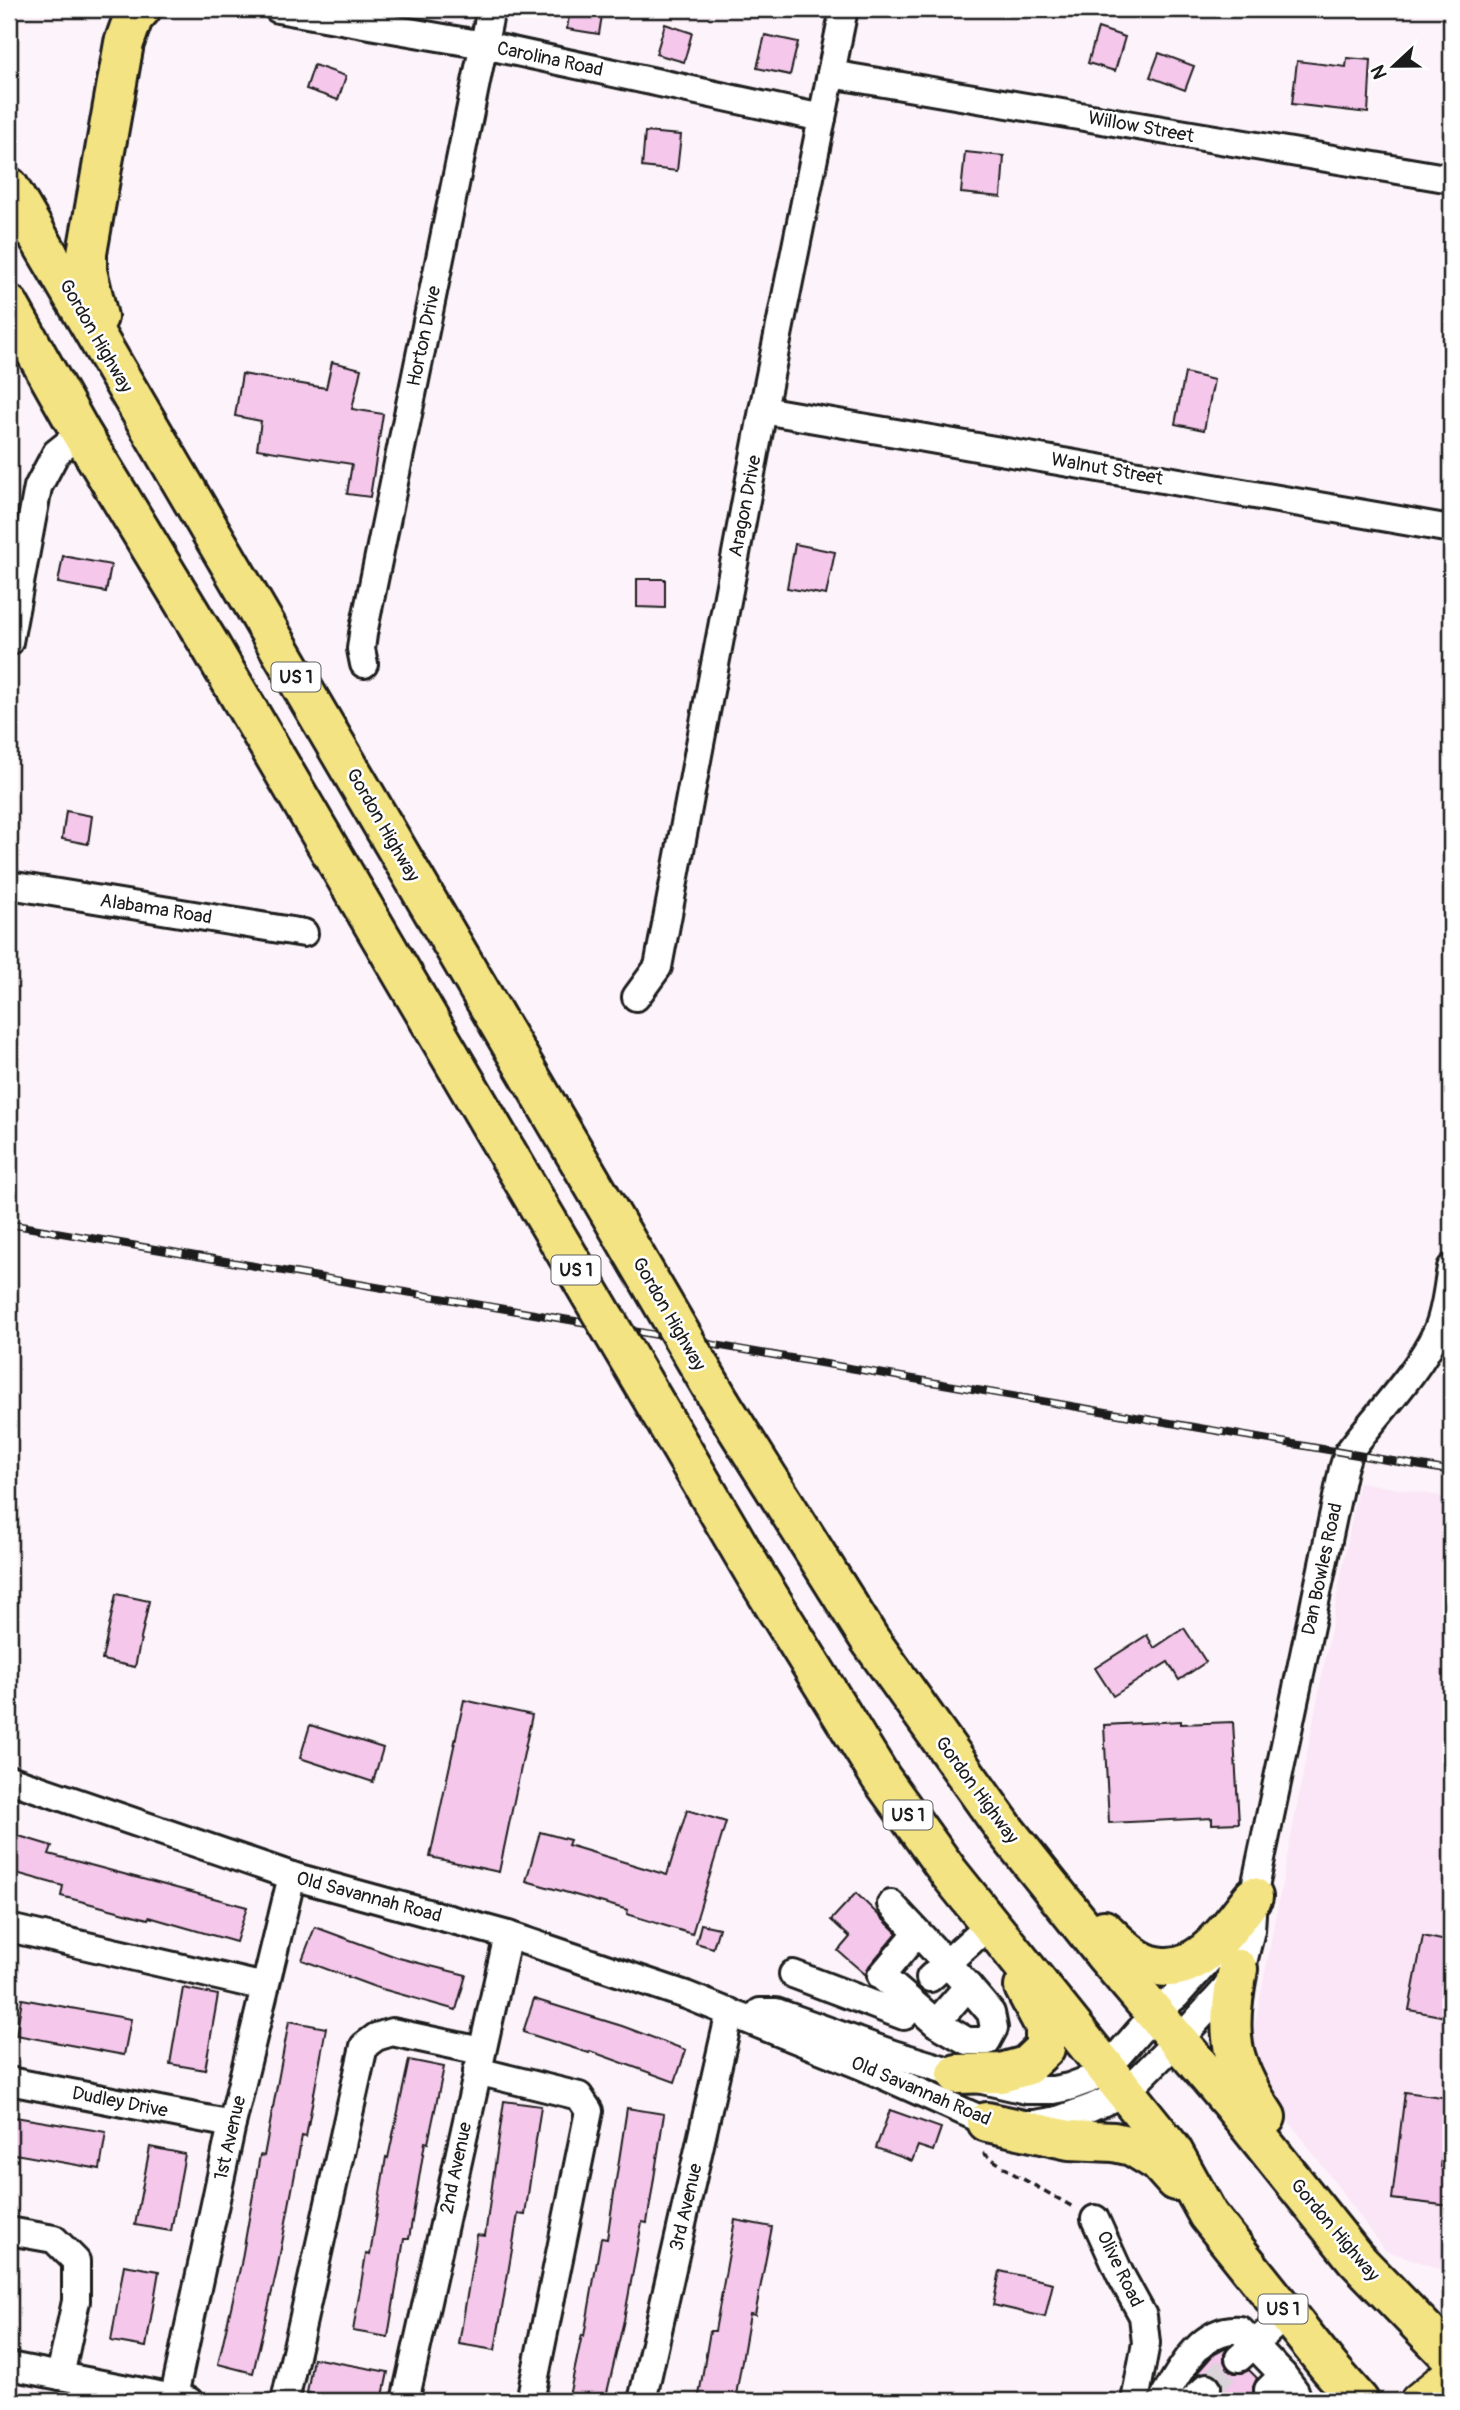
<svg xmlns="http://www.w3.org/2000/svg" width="1460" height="2410" viewBox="0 0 1460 2410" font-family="Pangolin,sans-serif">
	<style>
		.built { fill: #fae6f6 }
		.building { fill: #f4c7eb; stroke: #1c1c1c; stroke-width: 2 }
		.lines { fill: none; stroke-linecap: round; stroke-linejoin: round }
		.minor-tunnel { stroke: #dbd4da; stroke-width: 26; stroke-dasharray: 26 13; stroke-linecap: butt }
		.minor-casing { stroke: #1c1c1c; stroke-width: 32 }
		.major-casing { stroke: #1c1c1c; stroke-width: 40 }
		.highway-casing { stroke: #1c1c1c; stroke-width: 44 }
		.path { stroke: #1c1c1c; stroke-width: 3.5; stroke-dasharray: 7 5; stroke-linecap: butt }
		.minor { stroke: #fff; stroke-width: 26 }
		.major { stroke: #f4e382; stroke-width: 35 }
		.highway { stroke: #f4e382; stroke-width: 38 }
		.rail-casing { stroke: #1c1c1c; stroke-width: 8 }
		.rail { stroke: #fff; stroke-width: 5; stroke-dasharray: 16; stroke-linecap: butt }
		.highway-bridge-casing { stroke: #1c1c1c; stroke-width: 44; stroke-linecap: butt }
		.highway-bridge { stroke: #f4e382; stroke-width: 38 }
		.labels { text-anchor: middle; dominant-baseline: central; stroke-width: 5; stroke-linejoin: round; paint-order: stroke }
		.shield { fill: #fff; stroke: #606060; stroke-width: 2 }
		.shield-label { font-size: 18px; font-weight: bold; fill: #1c1c1c }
		.street-label { font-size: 19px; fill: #1c1c1c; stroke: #fff }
	</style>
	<rect width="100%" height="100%" fill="#fdf4fb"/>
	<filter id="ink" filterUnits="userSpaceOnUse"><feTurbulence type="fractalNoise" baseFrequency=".0143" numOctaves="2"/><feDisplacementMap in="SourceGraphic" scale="14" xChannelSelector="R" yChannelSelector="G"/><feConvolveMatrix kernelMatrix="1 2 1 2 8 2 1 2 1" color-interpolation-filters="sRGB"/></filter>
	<g filter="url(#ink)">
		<polygon class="built" points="1359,1482 1451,1498 1451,2273 1385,2250 1262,2085 1252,2040"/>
		<g class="building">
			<polygon points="570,9 603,9 599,34 567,29"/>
			<polygon points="665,24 692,33 684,62 656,54"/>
			<polygon points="1098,28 1125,37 1115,71 1088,63"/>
			<polygon points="765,35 798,42 790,75 757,68"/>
			<polygon points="1159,53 1194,66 1185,90 1150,77"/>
			<polygon points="1347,58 1371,60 1368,113 1292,104 1297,61 1346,67"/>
			<polygon points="314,65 346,76 338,100 306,89"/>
			<polygon points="645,132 681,135 677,171 642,167"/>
			<polygon points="965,152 1004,156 1001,197 961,193"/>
			<polygon points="332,362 361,369 352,409 383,414 370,497 347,494 352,464 257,449 261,421 235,416 242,374 326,388"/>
			<polygon points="1185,373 1214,380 1204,430 1175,424"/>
			<polygon points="795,544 835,552 826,595 787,588"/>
			<polygon points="63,556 111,565 106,592 58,583"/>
			<polygon points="637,579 665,579 665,608 637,607"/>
			<polygon points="66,811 92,816 88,844 62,839"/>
			<polygon points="116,1594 149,1601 135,1667 102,1660"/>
			<polygon points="1184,1628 1206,1662 1179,1680 1168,1662 1113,1696 1095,1668 1147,1635 1154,1648"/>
			<polygon points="464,1700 532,1715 499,1872 430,1857"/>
			<polygon points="1181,1721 1181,1724 1233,1722 1239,1823 1212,1824 1212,1818 1109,1823 1104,1725"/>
			<polygon points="310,1725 383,1748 373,1782 300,1758"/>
			<polygon points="687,1810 726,1822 692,1934 627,1914 628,1910 526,1881 540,1832 570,1840 568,1845 667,1875"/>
			<polygon points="9,1833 52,1846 49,1854 247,1907 236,1942 149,1917 148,1919 61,1896 63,1886 9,1871"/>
			<polygon points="856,1893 897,1933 869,1966 866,1975 838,1951 850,1937 831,1920"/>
			<polygon points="701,1924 719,1928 713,1948 696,1943"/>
			<polygon points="315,1927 399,1958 466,1975 456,2010 375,1987 302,1960"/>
			<polygon points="1423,1936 1451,1942 1451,2018 1409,2010"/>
			<polygon points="183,1988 218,1995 205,2070 170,2064"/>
			<polygon points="22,1999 131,2019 124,2055 16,2035"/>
			<polygon points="534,1999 622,2026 686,2050 675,2082 590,2051 589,2053 523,2032"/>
			<polygon points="289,2021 326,2028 306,2137 302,2136 277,2270 253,2373 218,2364 241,2264 260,2155 264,2156"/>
			<polygon points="409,2060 444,2067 428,2143 425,2142 409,2239 404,2239 388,2337 353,2331 366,2254 370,2255 386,2157 388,2158"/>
			<polygon points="1405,2092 1449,2098 1441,2167 1451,2169 1451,2206 1392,2199"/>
			<polygon points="504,2101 541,2106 525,2215 518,2214 495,2350 459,2344 477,2235 485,2236"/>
			<polygon points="627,2108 664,2114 647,2223 642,2222 624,2320 605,2401 568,2401 582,2335 584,2336 601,2238 607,2239"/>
			<polygon points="890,2110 941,2128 933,2151 918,2146 912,2161 876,2148"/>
			<polygon points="9,2116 106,2132 100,2169 9,2153"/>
			<polygon points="150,2147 185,2154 171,2231 135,2225"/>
			<polygon points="735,2220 772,2227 755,2315 750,2314 735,2401 698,2401 710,2331 715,2331"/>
			<polygon points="124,2265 159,2271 146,2347 111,2341"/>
			<polygon points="1000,2271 1053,2283 1045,2317 993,2305"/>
			<polygon points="1228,2347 1224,2354 1224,2361 1228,2369 1234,2373 1242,2373 1249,2370 1257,2378 1253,2387 1253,2395 1257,2401 1220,2401 1217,2399 1222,2392 1222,2384 1219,2377 1211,2372 1196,2374 1213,2355"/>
			<polygon points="313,2358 388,2372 382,2401 352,2401 307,2393"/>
		</g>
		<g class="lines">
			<polyline class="minor-tunnel" points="1207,2387 1239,2358"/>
			<g class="minor-casing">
				<g id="minor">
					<polyline points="278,9 484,45 822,118"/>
					<polyline points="831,74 1451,179"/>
					<polyline points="763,410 1451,529"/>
					<polyline points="9,642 38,487 56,453 81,433"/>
					<polyline points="364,664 361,649 363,634 491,9"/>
					<polyline points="9,885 304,933"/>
					<polyline points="636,997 658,967 763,410 844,9"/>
					<path d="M9,1779L292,1876L508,1935L686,1995L862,2066L987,2122L1011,2124H1034L1058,2120L1091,2108L1126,2092L1189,2029L1223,1992L1244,1959L1251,1930L1253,1897L1343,1469L1348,1453C1377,1413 1416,1376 1437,1331C1446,1311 1447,1289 1451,1268"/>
					<polyline points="891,1904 968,1986 936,2023 881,1976 917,1933"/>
					<polyline points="9,1928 265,1987"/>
					<polyline points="793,1974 904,2016"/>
					<polyline points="930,1978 990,1924"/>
					<polyline points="760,2012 776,2012 893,2054 969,2077 1026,2090 1053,2090 1069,2087 1088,2080 1107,2068 1154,2014 1176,1996 1212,1956"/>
					<polyline points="936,2023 967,2041 987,2041 994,2028 991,2013 968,1986"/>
					<polyline points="477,2071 579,2096 589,2111 530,2401"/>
					<polyline points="9,2081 232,2124"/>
					<polyline points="1095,2219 1120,2274 1143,2316 1146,2343 1135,2401"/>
					<polyline points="9,2231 54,2239 76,2261 76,2301 60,2376"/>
					<polyline points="1239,2358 1287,2314"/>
					<polyline points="9,2366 189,2401"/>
					<polyline points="1283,2375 1295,2391 1298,2401"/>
					<polyline points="173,2401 232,2124 292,1876"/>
					<polyline points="285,2401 364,2046 376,2037 392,2032 481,2051"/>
					<polyline points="405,2401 508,1935"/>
					<polyline points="642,2401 730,2012"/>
					<path d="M1162,2401C1179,2371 1201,2327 1240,2330L1283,2375L1268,2390"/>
					<polyline points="1192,2401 1207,2387"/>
				</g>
			</g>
			<g class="major-casing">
				<polyline id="major" points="1418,2401 1451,2374"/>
			</g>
			<g class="highway-casing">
				<g id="highway">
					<polyline points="9,187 583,1167"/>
					<polyline points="9,305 81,433 211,647 506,1151"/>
					<polyline points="98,317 87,271 87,253 124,43 133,18 141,9"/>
					<polyline points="646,1388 755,1574 881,1778 950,1874 1172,2150 1208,2215 1329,2367 1359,2401"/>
					<polyline points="721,1403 870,1640 1006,1831 1105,1955 1231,2103 1355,2258 1451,2357"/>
					<path d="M1104,1930C1119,1944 1136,1963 1157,1966C1201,1975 1230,1925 1253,1897"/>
					<path d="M1238,1969C1225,2034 1229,2062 1266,2117"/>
					<polyline points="957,2074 1001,2073 1026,2066 1045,2048 1045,2027 1024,1987"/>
					<polyline points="987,2122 1069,2140 1114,2142 1132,2146 1158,2162 1175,2181"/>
				</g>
			</g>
			<polyline class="path" points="983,2153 1014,2174 1075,2208"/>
			<use href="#minor" class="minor"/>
			<use href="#major" class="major"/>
			<use href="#highway" class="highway"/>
			<g class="rail-casing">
				<polyline id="rail" points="9,1224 1451,1471"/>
			</g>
			<use href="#rail" class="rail"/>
			<g class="highway-bridge-casing">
				<g id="highway-bridge">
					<polyline points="506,1151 646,1388"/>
					<polyline points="583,1167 721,1403"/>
				</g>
			</g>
			<use href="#highway-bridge" class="highway-bridge"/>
		</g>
	</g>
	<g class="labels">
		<g class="shield">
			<rect x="271.5" y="662.5" width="49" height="29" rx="5"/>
			<rect x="551.5" y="1255.5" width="49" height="29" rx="5"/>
			<rect x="883.5" y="1800.5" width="49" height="29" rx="5"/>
			<rect x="1258.5" y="2294.5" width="49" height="29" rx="5"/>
		</g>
		<g class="shield-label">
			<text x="296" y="677">US 1</text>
			<text x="576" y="1270">US 1</text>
			<text x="908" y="1815">US 1</text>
			<text x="1283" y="2309">US 1</text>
		</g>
		<g class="street-label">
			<text transform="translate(550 59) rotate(12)">Carolina Road</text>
			<text transform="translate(1141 127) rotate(10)">Willow Street</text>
			<text transform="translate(96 336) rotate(60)">Gordon Highway</text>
			<text transform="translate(424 336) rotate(-78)">Horton Drive</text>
			<text transform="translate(1107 469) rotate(10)">Walnut Street</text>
			<text transform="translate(745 506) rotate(-79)">Aragon Drive</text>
			<text transform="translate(383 825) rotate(60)">Gordon Highway</text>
			<text transform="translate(156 909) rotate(9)">Alabama Road</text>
			<text transform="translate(669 1314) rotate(60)">Gordon Highway</text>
			<text transform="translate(1322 1569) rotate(-78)">Dan Bowles Road</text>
			<text transform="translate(977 1790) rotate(54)">Gordon Highway</text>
			<text transform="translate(369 1897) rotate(15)">Old Savannah Road</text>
			<text transform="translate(921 2091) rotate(23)">Old Savannah Road</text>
			<text transform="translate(120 2102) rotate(11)">Dudley Drive</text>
			<text transform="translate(230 2138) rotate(-77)">1st Avenue</text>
			<text transform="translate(456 2168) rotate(-78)">2nd Avenue</text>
			<text transform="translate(686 2207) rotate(-77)">3rd Avenue</text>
			<text transform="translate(1335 2230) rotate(50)">Gordon Highway</text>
			<text transform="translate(1120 2269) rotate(64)">Olive Road</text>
		</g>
	</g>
	<rect width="1460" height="2410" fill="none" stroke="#fff" stroke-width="35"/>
	<rect x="18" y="18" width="1425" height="2375" fill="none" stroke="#1c1c1c" stroke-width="2.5" filter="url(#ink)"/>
	<g transform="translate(1394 66) rotate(248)" stroke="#ffffff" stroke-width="5" paint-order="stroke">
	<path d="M0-5L12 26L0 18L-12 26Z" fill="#1c1c1c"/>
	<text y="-10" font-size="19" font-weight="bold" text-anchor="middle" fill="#1c1c1c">N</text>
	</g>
</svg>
